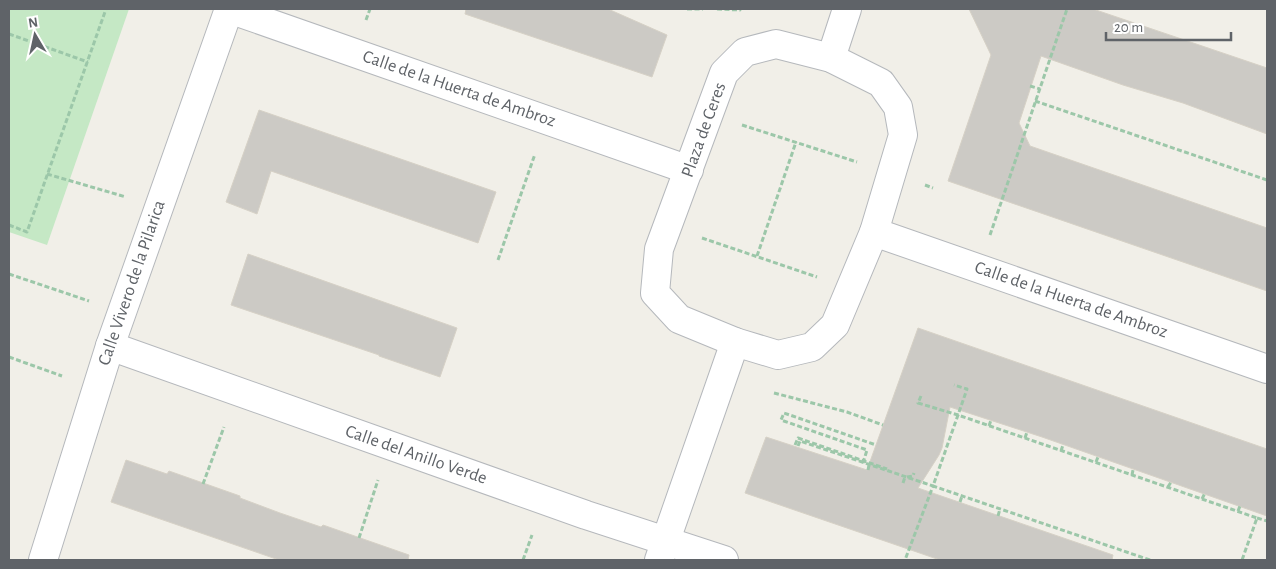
<svg xmlns="http://www.w3.org/2000/svg" width="1276" height="569" viewBox="0 0 1276 569" font-family="'Alegreya Sans',sans-serif">
	<style>
		.green { fill: #c5e8c5 }
		.building { fill: #cccac5; stroke: #d6d1c6 }
		.lines { fill: none; stroke-linecap: round; stroke-linejoin: round }
		.minor-casing { stroke: #b5b8bc; stroke-width: 30 }
		.path { stroke: #9cc7a9; stroke-width: 3; stroke-dasharray: 5 2.5; stroke-linecap: butt }
		.minor { stroke: #fff; stroke-width: 28 }
		.labels { text-anchor: middle; dominant-baseline: central; stroke-width: 4; stroke-linejoin: round; paint-order: stroke }
		.street-label { font-size: 18px; fill: #5f6368; stroke: #fff }
	</style>
	<rect width="100%" height="100%" fill="#f1efe8"/>
	<polygon class="green" points="9,9 129,9 47,245 9,232"/>
	<g class="building">
		<polygon points="466,9 608,9 667,35 652,77 465,14"/>
		<polygon points="969,9 1093,9 1267,68 1267,134 1183,103 1123,85 1041,56 1019,123 1030,146 1267,228 1267,291 948,181 991,55"/>
		<polygon points="259,110 496,192 478,243 271,171 257,214 226,202"/>
		<polygon points="248,254 457,328 440,377 379,356 379,355 231,305"/>
		<polygon points="918,328 1267,449 1267,516 1042,437 950,407 942,448 939,455 918,488 1113,555 1112,560 940,560 745,493 766,437 867,470"/>
		<polygon points="126,460 167,474 169,471 240,496 240,498 280,513 321,527 323,525 409,555 408,560 279,560 111,502"/>
	</g>
	<g class="lines">
		<g class="minor-casing">
			<g id="minor">
				<polyline points="229,9 689,170"/>
				<polygon points="776,44 831,58 881,83 898,107 903,135 874,232 835,325 812,347 778,355 735,342 679,319 655,293 659,249 724,73 745,52"/>
				<polyline points="831,58 847,9"/>
				<polyline points="874,232 1267,369"/>
				<polyline points="110,346 586,515 724,560"/>
				<polyline points="43,560 110,346 229,9"/>
				<polyline points="659,560 735,342"/>
			</g>
		</g>
		<g class="path">
			<polyline points="687,9 703,9"/>
			<polyline points="717,9 740,10 740,9"/>
			<polyline points="366,20 370,9"/>
			<polyline points="9,34 88,62"/>
			<polyline points="1030,86 1040,89"/>
			<polyline points="1035,101 1267,180"/>
			<polyline points="742,125 857,162"/>
			<polyline points="47,174 126,197"/>
			<polyline points="925,185 933,188"/>
			<polyline points="9,225 27,232 106,9"/>
			<polyline points="990,235 1067,9"/>
			<polyline points="702,238 817,277"/>
			<polyline points="757,256 796,142"/>
			<polyline points="498,260 535,154"/>
			<polyline points="9,274 89,301"/>
			<polyline points="9,357 62,376"/>
			<polyline points="774,393 847,412 883,425"/>
			<polyline points="921,396 918,403 958,415 967,389 954,385"/>
			<polyline points="989,426 991,420"/>
			<polyline points="1025,438 1027,432"/>
			<polyline points="795,445 798,438 887,469"/>
			<polyline points="798,446 800,441 933,486 905,560"/>
			<polyline points="1061,451 1063,445"/>
			<polyline points="1096,462 1098,457"/>
			<polyline points="863,463 867,450 781,420 784,413 876,445"/>
			<polyline points="868,470 869,465"/>
			<polyline points="1132,475 1133,470"/>
			<polyline points="907,477 913,476 914,473"/>
			<polyline points="903,483 905,477"/>
			<polyline points="203,484 224,427"/>
			<polyline points="1168,487 1171,482"/>
			<polyline points="1202,499 1205,493"/>
			<polyline points="960,502 962,496"/>
			<polyline points="1238,511 1240,506"/>
			<polyline points="998,516 1000,509"/>
			<polyline points="1257,518 1267,521"/>
			<polyline points="359,538 378,480"/>
			<polyline points="523,560 532,535"/>
			<polyline points="1150,560 933,486 958,415 1257,518 1242,560"/>
		</g>
		<use href="#minor" class="minor"/>
	</g>
	<g class="labels">
		<g class="street-label">
			<text transform="translate(459 89) rotate(19)">Calle de la Huerta de Ambroz</text>
			<text transform="translate(704 130) rotate(-70)">Plaza de Ceres</text>
			<text transform="translate(132 283) rotate(-71)">Calle Vivero de la Pilarica</text>
			<text transform="translate(1071 300) rotate(19)">Calle de la Huerta de Ambroz</text>
			<text transform="translate(416 455) rotate(19)">Calle del Anillo Verde</text>
		</g>
	</g>
	<rect width="1276" height="569" fill="none" stroke="#5f6368" stroke-width="20"/>
	<g transform="translate(35 35) rotate(351)" stroke="#ffffff" stroke-width="4" paint-order="stroke">
	<path d="M0-4L9 19L0 12L-9 19Z" fill="#5f6368"/>
	<text y="-8" font-size="14" font-weight="bold" text-anchor="middle" fill="#5f6368">N</text>
	</g>
	<path d="M1106 32v8h125v-8" fill="none" stroke="#5f6368" stroke-width="2.5"/>
	<text x="1114" y="32" font-size="15" fill="#5f6368" stroke="#ffffff" stroke-width="4" paint-order="stroke">20 m</text>
</svg>
